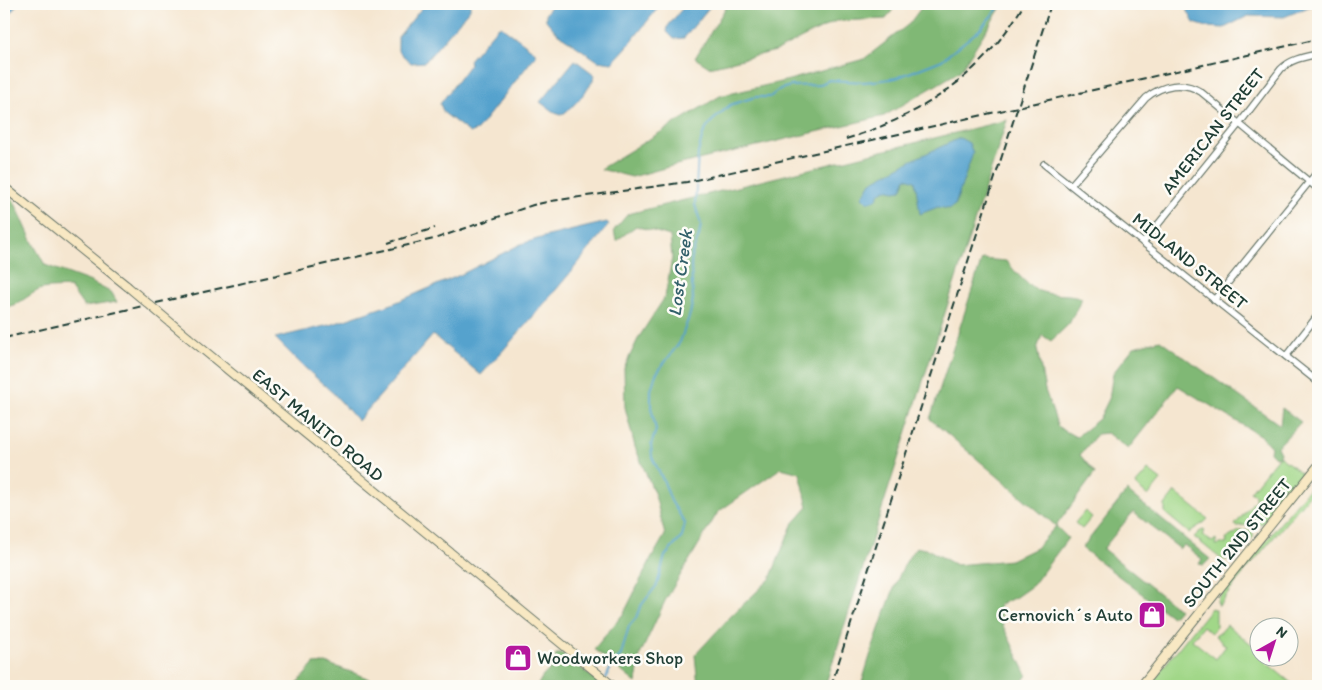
<svg xmlns="http://www.w3.org/2000/svg" width="1322" height="690" viewBox="0 0 1322 690" font-family="Itim,sans-serif">
	<style>
		.green { fill: #a1d788; stroke: #608a5e }
		.forest { fill: #80b874; stroke: #507a54 }
		.water { fill: #54a2cd; stroke: #3a7080 }
		.lines { fill: none; stroke-linecap: round; stroke-linejoin: round }
		.stream { stroke: #54a2cd; stroke-width: 2 }
		.street-casing { stroke: #6a786b; stroke-width: 8 }
		.secondary-casing { stroke: #6a786b; stroke-width: 10 }
		.street { stroke: #fff; stroke-width: 5.5 }
		.secondary { stroke: #f8e8c3; stroke-width: 8 }
		.rail { stroke: #1f3d34; stroke-width: 2; stroke-dasharray: 8 4; stroke-linecap: butt }
		.secondary-bridge-casing { stroke: #6a786b; stroke-width: 10; stroke-linecap: butt }
		.secondary-bridge { stroke: #f8e8c3; stroke-width: 8 }
		.labels { text-anchor: middle; dominant-baseline: central; stroke-width: 5; stroke-linejoin: round; paint-order: stroke }
		.street-label { font-size: 18px; fill: #1f3d34; stroke: #fdfcf7 }
		.poi-label { font-size: 18px; fill: #1f3d34; stroke: #fdfcf7; text-anchor: end }
		.water-label { font-size: 19px; font-style: italic; fill: #32606a; stroke: #fdfcf7 }
	</style>
	<rect width="100%" height="100%" fill="#fdfcf7"/>
	<filter id="ink" filterUnits="userSpaceOnUse"><feTurbulence type="fractalNoise" baseFrequency=".02" numOctaves="2"/><feDisplacementMap in="SourceGraphic" scale="10" xChannelSelector="R" yChannelSelector="G"/><feConvolveMatrix kernelMatrix="1 2 1 2 8 2 1 2 1" color-interpolation-filters="sRGB"/></filter>
	<filter id="wash" filterUnits="userSpaceOnUse"><feTurbulence type="fractalNoise" baseFrequency=".0096" numOctaves="4" result="noise"/><feDisplacementMap in="SourceGraphic" scale="20" xChannelSelector="R" yChannelSelector="G"/><feGaussianBlur stdDeviation="1.12" result="paint"/><feColorMatrix in="noise" values="0 0 0 0 0 0 0 0 0 0 0 0 0 0 0 0 0 1.4 0 .05"/><feComposite in="paint" operator="in"/></filter>
	<g filter="url(#wash)">
		<rect width="100%" height="100%" fill="#f5e6d0"/>
		<g class="green">
			<polygon points="1279,456 1304,475 1267,521 1261,524 1237,526 1235,525 1255,500 1255,495 1250,492"/>
			<polygon points="1148,470 1161,480 1148,496 1135,485"/>
			<polygon points="1318,478 1318,485 1237,581 1219,606 1217,601 1218,598"/>
			<path d="M1175,492L1208,519C1203,525 1195,527 1189,533L1165,513V505Z"/>
			<polygon points="1085,511 1092,517 1082,529 1075,523"/>
			<path d="M1203,530L1205,531L1202,535L1212,542L1216,539V545L1227,543L1226,539L1239,531L1251,530L1254,536C1245,546 1237,564 1221,559L1194,537L1199,532Z"/>
			<polygon points="1211,608 1216,610 1216,627 1211,633 1203,626 1192,640 1216,659 1226,646 1215,636 1221,632 1227,625 1259,650 1260,658 1264,658 1263,660 1295,686 1148,686"/>
		</g>
		<g class="forest">
			<polygon points="728,4 897,4 886,19 836,21 776,51 709,67 695,58"/>
			<polygon points="924,4 1003,4 960,71 884,116 672,166 632,177 600,169 720,96 789,80 864,59 909,24"/>
			<polygon points="1007,120 825,686 698,686 695,655 731,616 770,579 792,525 808,507 800,473 781,468 718,512 665,601 640,655 636,683 594,649 624,613 650,561 665,535 655,495 635,447 625,407 624,368 639,337 665,297 672,258 670,236 636,226 616,241 614,230 628,214"/>
			<path d="M4,193L14,201L34,245L45,265L91,282L112,293L117,302L84,307L70,287C61,288 47,287 39,290C26,296 19,306 4,307Z"/>
			<path d="M982,259L1006,261C1017,273 1029,290 1046,293C1060,296 1068,293 1082,298L1069,324L1051,341L1042,335L1037,349L1045,390L1058,427L1076,437L1099,419L1109,399L1113,373L1134,347L1160,340L1280,425L1282,408L1301,422L1277,447L1280,453L1279,456L1275,457L1270,452L1271,447L1261,436L1178,386L1128,449L1107,433L1097,434L1080,455L1095,473L1056,526L1068,538L1033,585L1016,597L999,605L1003,626L1027,675L1019,686H861C869,658 878,630 889,602C896,583 903,563 916,547L929,550L956,565L1011,560L1036,548L1056,526L930,419Z"/>
			<polygon points="1127,491 1210,559 1204,565 1199,564 1202,559 1184,545 1180,549 1133,512 1103,549 1179,609 1172,617 1082,548"/>
			<polygon points="556,654 563,654 604,686 537,686 543,676 553,666"/>
			<polygon points="326,663 365,677 381,686 295,686 314,664"/>
		</g>
		<g class="water">
			<polygon points="4,4 17,4 4,24"/>
			<polygon points="425,4 470,4 470,9 425,62 411,63 398,51 398,37"/>
			<polygon points="553,4 661,4 627,47 612,63 598,61 557,33 546,20 546,13"/>
			<polygon points="686,4 712,4 684,38 674,39 667,32 668,26"/>
			<polygon points="1184,4 1313,4 1311,6 1284,17 1248,16 1224,28 1207,27 1194,23"/>
			<polygon points="501,26 534,51 536,55 477,130 470,133 444,113 440,104 470,64 469,60 496,29"/>
			<path d="M575,60L595,75C592,87 571,110 561,115L555,113L540,102Z"/>
			<polygon points="960,138 969,143 973,153 955,205 949,209 938,207 920,214 915,181 906,178 901,190 895,191 885,189 880,193 876,200 867,202 862,197 871,182 912,160"/>
			<path d="M607,222L609,224C569,277 525,326 481,375L433,335L358,421L334,394L303,366L275,338L333,324L392,304L460,275L521,244L544,237Z"/>
		</g>
		<g class="lines">
			<polyline class="stream" points="606,678 612,665 621,655 629,626 636,618 640,607 657,585 665,556 682,537 685,523 671,501 664,482 652,457 651,445 656,430 651,407 651,390 656,374 680,342 690,314 693,299 691,267 692,254 699,236 701,224 695,205 698,153 703,134 710,123 730,105 755,97 770,97 780,89 791,86 819,85 829,80 864,82 883,80 896,78 942,60 978,31 1002,4"/>
		</g>
	</g>
	<g filter="url(#ink)">
		<g class="lines">
			<g class="street-casing">
				<g id="street">
					<polyline points="1044,164 1318,382"/>
					<path d="M1071,185L1146,98C1162,85 1183,80 1201,92L1318,189"/>
					<path d="M1143,243L1239,124L1281,69C1291,59 1304,57 1318,54"/>
					<polyline points="1214,300 1318,171"/>
					<polyline points="1286,356 1318,315"/>
				</g>
			</g>
			<g class="secondary-casing">
				<g id="secondary">
					<polyline points="4,187 127,286"/>
					<polyline points="189,338 613,686"/>
					<polyline points="1141,686 1318,466"/>
				</g>
			</g>
			<use href="#street" class="street"/>
			<use href="#secondary" class="secondary"/>
			<g class="rail">
				<path d="M846,139C923,115 983,75 1024,4"/>
				<polyline points="388,243 435,228"/>
				<polyline points="4,338 434,239 533,205 551,201 687,182 1318,39"/>
				<polyline points="831,686 1051,4"/>
			</g>
			<g class="secondary-bridge-casing">
				<polyline id="secondary-bridge" points="127,286 189,338"/>
			</g>
			<use href="#secondary-bridge" class="secondary-bridge"/>
		</g>
	</g>
	<defs>
		<g id="shop-square" transform="scale(1.4375)"><rect x="-9" y="-9" width="18" height="18" rx="4" fill="#b5179e" stroke="#fdfcf7"/><path d="M-5-2.5h2.3a2.7 3.5 0 0 1 5.4 0H5L5.5 6h-11ZM-1.5-2.5h3a1.5 2.3 0 0 0-3 0Z" fill="#fff"/></g>
	</defs>
	<g fill-rule="evenodd">
		<use href="#shop-square" x="1152" y="615"/>
		<use href="#shop-square" x="518" y="658"/>
	</g>
	<g class="labels">
		<g class="street-label">
			<text transform="translate(1213 131) rotate(-52)">AMERICAN STREET</text>
			<text transform="translate(1190 261) rotate(39)">MIDLAND STREET</text>
			<text transform="translate(318 425) rotate(40)">EAST MANITO ROAD</text>
			<text transform="translate(1237 543) rotate(-51)">SOUTH 2ND STREET</text>
		</g>
		<g class="poi-label">
			<text x="1133" y="615">Cernovich´s Auto</text>
			<text x="537" y="658" text-anchor="start">Woodworkers Shop</text>
		</g>
		<g class="water-label">
			<text transform="translate(680 273) rotate(-82)">Lost Creek</text>
		</g>
	</g>
	<rect width="1322" height="690" fill="none" stroke="#fdfcf7" stroke-width="20"/>
	<g transform="translate(1274 642) rotate(39)"><circle r="24" fill="#fdfcf7" stroke="#a4b0a9"/>
	<path d="M0-4L9 19L0 12L-9 19Z" fill="#b5179e"/>
	<text y="-8" font-size="14" font-weight="bold" text-anchor="middle" fill="#1f3d34">N</text>
	</g>
</svg>
